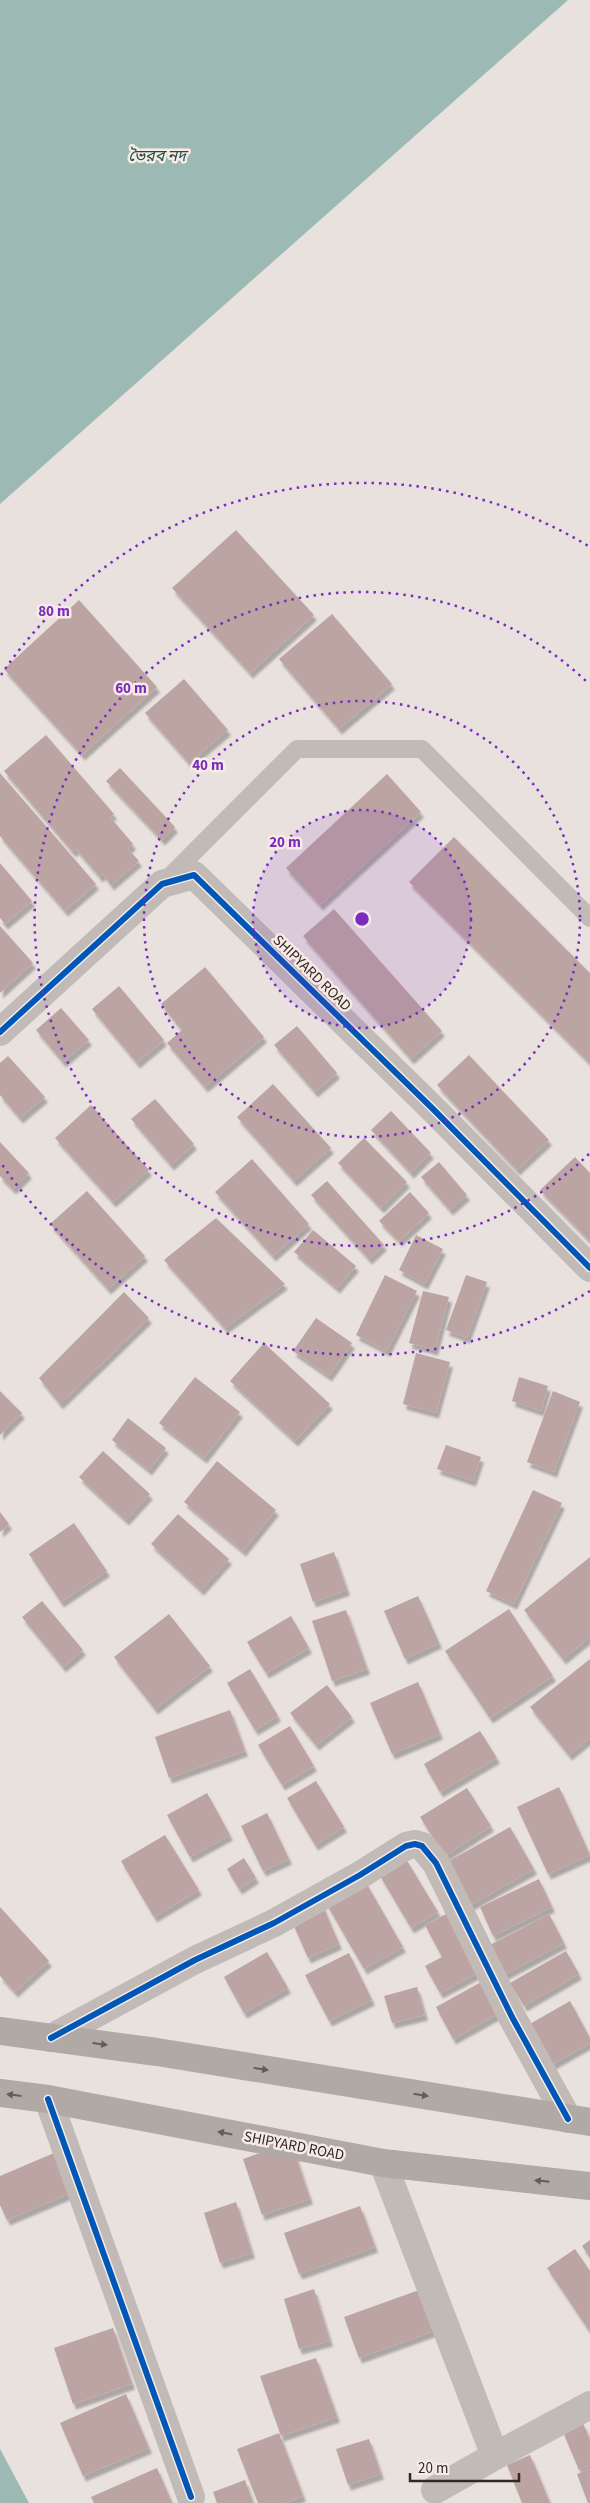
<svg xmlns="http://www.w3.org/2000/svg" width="590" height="2503" viewBox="0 0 590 2503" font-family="'Source Sans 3','Noto Sans Bengali',sans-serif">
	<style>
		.water { fill: #9cb9b4 }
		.building { fill: #bba4a1; filter: url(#shadow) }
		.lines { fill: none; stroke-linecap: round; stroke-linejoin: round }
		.lane { stroke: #c2bab7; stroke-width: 18 }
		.street { stroke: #c2bab7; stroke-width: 28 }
		.primary { stroke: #b1a9a6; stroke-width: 28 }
		.cycleway-casing { stroke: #f7ebe5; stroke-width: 9 }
		.cycleway { stroke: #0057b8; stroke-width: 6 }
		.oneway { fill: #655c59 }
		.ring { fill: none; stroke: #7b2cbf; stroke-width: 2.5; stroke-dasharray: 2.5 5 }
		.labels { text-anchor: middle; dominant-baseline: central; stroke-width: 5; stroke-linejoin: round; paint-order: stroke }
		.street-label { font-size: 15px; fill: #322826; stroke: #f7ebe5 }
		.water-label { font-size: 16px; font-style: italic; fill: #204f4a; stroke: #f7ebe5 }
		.centre { fill: #7b2cbf; stroke: #f7ebe5; stroke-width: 2.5 }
		.ring-label { font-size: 15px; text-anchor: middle; font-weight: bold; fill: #7b2cbf; stroke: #f7ebe5; stroke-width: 5; stroke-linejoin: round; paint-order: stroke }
	</style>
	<defs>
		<filter id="shadow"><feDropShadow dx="3" dy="5.5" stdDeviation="1" flood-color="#0004"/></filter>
	</defs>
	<rect width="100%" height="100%" fill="#e9e1de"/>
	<g class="water">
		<polygon points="0,0 568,0 0,504"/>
		<polygon points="0,2449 29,2503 0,2503"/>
	</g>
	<g class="building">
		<polygon points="236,530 314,615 250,673 172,588"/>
		<polygon points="79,600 157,687 82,755 4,669"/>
		<polygon points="332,614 392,684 339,729 279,659"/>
		<polygon points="184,679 228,730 189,763 145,713"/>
		<polygon points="46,735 114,814 110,817 133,844 128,849 139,861 111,885 103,874 100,877 76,849 73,852 4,771"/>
		<polygon points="120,768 175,827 162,840 106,781"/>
		<polygon points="0,773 96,884 65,911 0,836"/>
		<polygon points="387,774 421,812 320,905 286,868"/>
		<polygon points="454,837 590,973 590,1063 409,882"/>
		<polygon points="0,863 32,901 5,924 0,918"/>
		<polygon points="334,909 442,1031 411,1059 303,936"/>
		<polygon points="0,926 33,963 0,993"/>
		<polygon points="205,967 264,1037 205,1087 167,1043 182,1030 161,1004"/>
		<polygon points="119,986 164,1040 137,1063 92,1009"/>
		<polygon points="61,1008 89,1040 63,1062 36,1030"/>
		<polygon points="297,1026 337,1073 315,1092 274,1045"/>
		<polygon points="469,1055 549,1140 517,1170 437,1085"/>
		<polygon points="8,1056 45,1097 20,1118 0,1095 0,1063"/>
		<polygon points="273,1084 331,1148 294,1181 237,1117"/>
		<polygon points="155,1099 194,1144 171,1165 131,1119"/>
		<polygon points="91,1105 149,1170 113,1202 55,1138"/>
		<polygon points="391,1111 431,1153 411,1173 371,1130"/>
		<polygon points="364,1138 407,1182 381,1208 338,1163"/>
		<polygon points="0,1142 29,1173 13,1189 0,1176"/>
		<polygon points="575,1157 590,1173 590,1241 540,1190"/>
		<polygon points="252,1159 309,1224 273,1256 215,1192"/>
		<polygon points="439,1162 467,1195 450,1210 421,1177"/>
		<polygon points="327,1181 384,1245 369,1259 311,1195"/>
		<polygon points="87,1191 145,1256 108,1289 50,1224"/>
		<polygon points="410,1192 429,1213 399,1241 379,1221"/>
		<polygon points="216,1218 285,1284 225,1328 164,1260"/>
		<polygon points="313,1230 356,1266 337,1288 294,1252"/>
		<polygon points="416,1235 443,1249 425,1284 399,1270"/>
		<polygon points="385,1275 417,1291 387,1351 356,1335"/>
		<polygon points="466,1275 487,1282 467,1338 446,1330"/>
		<polygon points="423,1291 449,1297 435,1350 409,1343"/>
		<polygon points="124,1292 149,1318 60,1404 39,1378"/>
		<polygon points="316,1318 352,1343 329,1376 293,1351"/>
		<polygon points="264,1343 330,1404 295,1441 230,1381"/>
		<polygon points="416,1353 450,1362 436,1413 403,1404"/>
		<polygon points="195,1377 240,1412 204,1458 159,1423"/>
		<polygon points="519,1377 548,1386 541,1411 512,1401"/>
		<polygon points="0,1391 22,1413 0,1435"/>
		<polygon points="553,1391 580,1402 554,1472 527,1462"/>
		<polygon points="128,1418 166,1448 149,1470 112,1440"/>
		<polygon points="446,1445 481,1457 473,1481 437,1469"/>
		<polygon points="103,1451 150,1494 126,1520 79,1477"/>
		<polygon points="217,1461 276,1510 243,1551 184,1502"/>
		<polygon points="533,1490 562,1503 514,1604 486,1591"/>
		<polygon points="0,1512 9,1524 0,1532"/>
		<polygon points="178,1514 229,1559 201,1590 151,1544"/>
		<polygon points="74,1523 107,1571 61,1602 29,1554"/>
		<polygon points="334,1552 347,1590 313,1602 300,1564"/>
		<polygon points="590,1557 590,1637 563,1659 524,1610"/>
		<polygon points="418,1596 439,1643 405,1659 384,1611"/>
		<polygon points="42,1601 83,1650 63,1667 22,1617"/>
		<polygon points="509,1609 553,1676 490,1718 445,1651"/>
		<polygon points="346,1610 367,1669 332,1681 312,1621"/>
		<polygon points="169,1614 210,1666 155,1709 114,1657"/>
		<polygon points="291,1616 309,1648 266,1673 247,1642"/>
		<polygon points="590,1659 590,1738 569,1755 530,1707"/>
		<polygon points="250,1669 278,1716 255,1730 227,1683"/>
		<polygon points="418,1682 440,1734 392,1754 370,1703"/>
		<polygon points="327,1685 352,1717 316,1745 290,1713"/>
		<polygon points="230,1710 245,1751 169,1778 155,1737"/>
		<polygon points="290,1726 314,1766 282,1785 258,1745"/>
		<polygon points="480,1731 497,1758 440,1792 424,1764"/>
		<polygon points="316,1781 344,1827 315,1845 287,1798"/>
		<polygon points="559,1787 590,1855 548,1874 517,1807"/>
		<polygon points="467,1788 491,1826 445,1856 420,1817"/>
		<polygon points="207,1793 230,1835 190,1857 167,1815"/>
		<polygon points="267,1813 289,1859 263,1871 241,1826"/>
		<polygon points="510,1827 534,1869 469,1906 445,1863"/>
		<polygon points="165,1835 199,1890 154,1917 121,1861"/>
		<polygon points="244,1858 256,1878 239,1889 227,1869"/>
		<polygon points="406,1859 438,1912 411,1928 379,1874"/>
		<polygon points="539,1879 552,1907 493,1936 480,1907"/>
		<polygon points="365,1881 403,1947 364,1969 326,1903"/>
		<polygon points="322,1904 339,1944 308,1958 290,1917"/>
		<polygon points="0,1907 49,1961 15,1992 0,1976"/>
		<polygon points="446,1914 478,1973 440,1993 425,1966 442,1957 425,1925"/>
		<polygon points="549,1914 564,1943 504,1975 488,1946"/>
		<polygon points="566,1951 579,1974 524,2006 510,1983"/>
		<polygon points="267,1952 288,1988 244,2013 224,1977"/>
		<polygon points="349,1953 372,2000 329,2021 305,1975"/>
		<polygon points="483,1981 500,2013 453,2039 436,2007"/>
		<polygon points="417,1987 425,2015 392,2023 384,1996"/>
		<polygon points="570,2001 590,2038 590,2043 551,2065 528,2025"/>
		<polygon points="291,2142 310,2199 262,2215 243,2159"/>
		<polygon points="54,2153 71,2193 7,2220 0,2205 0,2176"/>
		<polygon points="236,2202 252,2253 220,2263 204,2213"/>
		<polygon points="360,2206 375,2247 299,2274 284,2233"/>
		<polygon points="590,2240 590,2257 582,2246"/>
		<polygon points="575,2249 590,2271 590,2328 588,2329 547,2268"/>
		<polygon points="314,2289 330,2341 299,2349 284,2299"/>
		<polygon points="419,2290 434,2331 359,2358 344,2317"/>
		<polygon points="113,2328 132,2384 73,2404 54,2348"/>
		<polygon points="316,2358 337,2417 281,2436 260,2376"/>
		<polygon points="126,2394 149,2448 83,2476 60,2423"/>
		<polygon points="583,2423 590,2440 590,2465 579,2470 563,2432"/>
		<polygon points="279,2433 303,2496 286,2503 258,2503 237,2449"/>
		<polygon points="369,2439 381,2474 348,2485 336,2449"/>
		<polygon points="530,2455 550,2503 522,2503 507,2465"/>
		<polygon points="157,2468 172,2503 94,2503 91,2497"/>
		<polygon points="590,2469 590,2503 588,2503 577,2474"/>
		<polygon points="245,2480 253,2503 217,2503 213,2492"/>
	</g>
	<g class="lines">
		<polyline class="lane" points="165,881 297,749 422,749 590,918"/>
		<g class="street">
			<polyline points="0,1032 162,884 194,875 434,1110 590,1268"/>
			<polyline points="51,2038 195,1960 274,1923 360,1875 406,1846 415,1844 422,1846 436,1863 512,2017 568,2119"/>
			<polyline points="48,2099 191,2497"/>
			<polyline points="383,2163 495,2456 435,2490"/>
			<polyline points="495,2456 590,2405"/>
		</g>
		<g class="primary">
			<polyline points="0,2031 157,2052 590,2122"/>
			<polyline points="0,2093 48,2099 383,2163 590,2186"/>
		</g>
		<g class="cycleway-casing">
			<g id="cycleway">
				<polyline points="0,1032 162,884 194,875 434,1110 590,1268"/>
				<polyline points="51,2038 195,1960 274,1923 360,1875 406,1846 415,1844 422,1846 436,1863 512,2017 568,2119"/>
				<polyline points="48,2099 191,2497"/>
			</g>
		</g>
		<use href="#cycleway" class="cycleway"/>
	</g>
	<defs><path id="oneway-solid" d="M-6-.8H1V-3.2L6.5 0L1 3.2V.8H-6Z" transform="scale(1.25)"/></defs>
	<g class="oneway">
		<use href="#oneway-solid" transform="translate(100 2044) rotate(7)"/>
		<use href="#oneway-solid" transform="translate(261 2069) rotate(9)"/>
		<use href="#oneway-solid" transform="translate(14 2095) rotate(-173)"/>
		<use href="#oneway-solid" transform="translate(421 2095) rotate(9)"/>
		<use href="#oneway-solid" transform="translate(225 2133) rotate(-169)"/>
		<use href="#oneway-solid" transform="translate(542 2181) rotate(-174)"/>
	</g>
	<circle cx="362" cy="919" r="109" fill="#7b2cbf" fill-opacity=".12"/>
	<g class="ring">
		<circle cx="362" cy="919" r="109"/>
		<circle cx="362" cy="919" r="218"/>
		<path d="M589 1154A327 327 0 1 1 589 684"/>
		<path d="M590 1291A436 436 0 0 1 1 1163M1 675A436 436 0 0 1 590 547"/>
	</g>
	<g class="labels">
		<g class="street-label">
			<text transform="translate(312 973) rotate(44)">SHIPYARD ROAD</text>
			<text transform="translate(294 2146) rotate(11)">SHIPYARD ROAD</text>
		</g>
		<g class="water-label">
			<text x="157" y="156">ভৈরব নদ</text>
		</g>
	</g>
	<circle cx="362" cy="919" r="8" class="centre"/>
	<g class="ring-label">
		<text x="54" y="616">80 m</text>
		<text x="131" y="693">60 m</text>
		<text x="208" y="770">40 m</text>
		<text x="285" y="847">20 m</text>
	</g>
	<path d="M410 2473v8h109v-8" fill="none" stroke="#322826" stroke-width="2.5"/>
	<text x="418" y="2473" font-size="15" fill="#322826" stroke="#f7ebe5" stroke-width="4" paint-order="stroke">20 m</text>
</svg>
